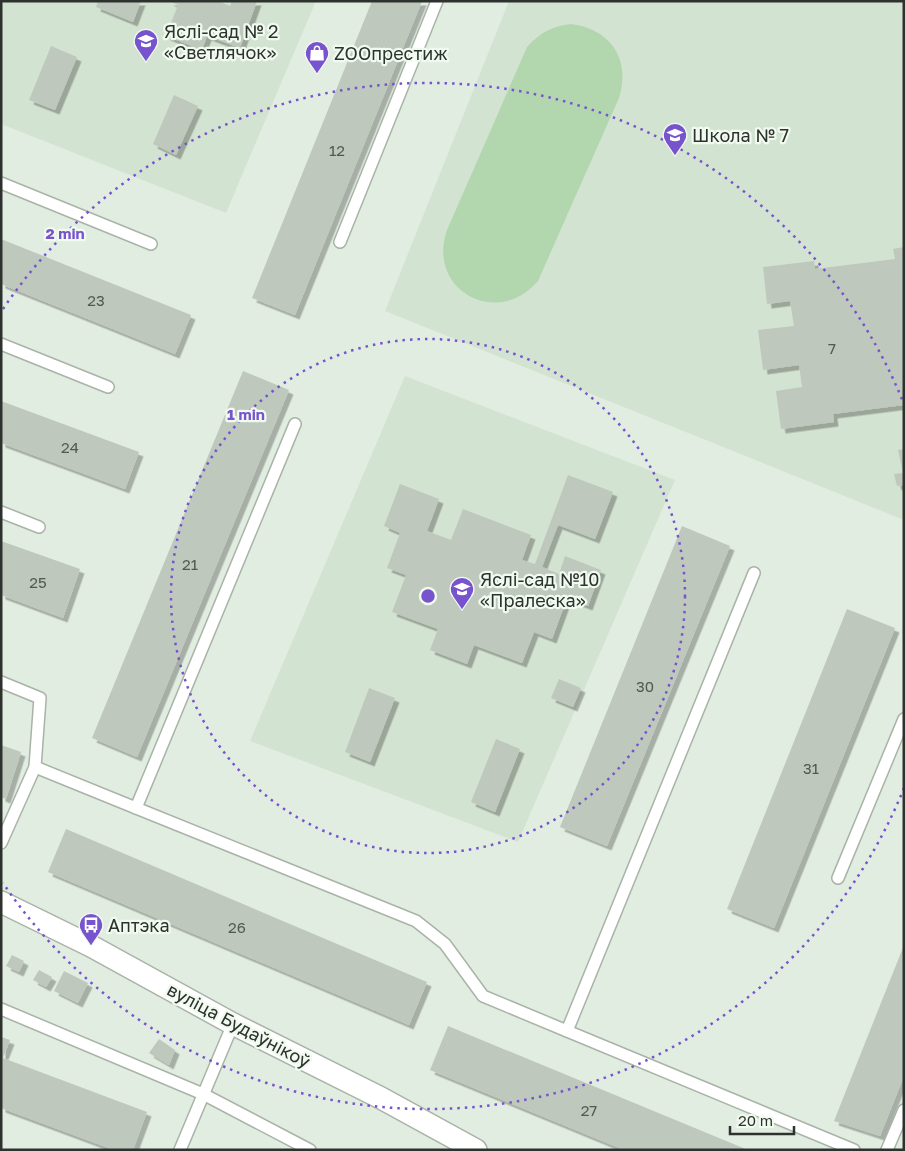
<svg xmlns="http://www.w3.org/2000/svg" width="905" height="1151" viewBox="0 0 905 1151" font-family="'Golos Text',sans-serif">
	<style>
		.built { fill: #d3e3d1 }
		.green { fill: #b2d7ae }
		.building { fill: #bec8bd; filter: url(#shadow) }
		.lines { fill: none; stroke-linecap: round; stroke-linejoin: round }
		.service-casing { stroke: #a9b3a8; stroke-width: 14 }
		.minor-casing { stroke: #a9b3a8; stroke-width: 24 }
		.service { stroke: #fff; stroke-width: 11 }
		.minor { stroke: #fff; stroke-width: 21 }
		.ring { fill: none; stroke: #7754ce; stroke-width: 2.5; stroke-dasharray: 2.5 5 }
		.labels { text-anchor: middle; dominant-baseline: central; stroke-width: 4.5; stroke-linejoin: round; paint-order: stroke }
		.number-label { font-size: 15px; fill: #525852 }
		.poi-label { font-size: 18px; fill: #2e322e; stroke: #f0faef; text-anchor: start }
		.street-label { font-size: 18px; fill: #2e322e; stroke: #f0faef }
		.centre { fill: #7754ce; stroke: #f0faef; stroke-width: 2.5 }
		.ring-label { font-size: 15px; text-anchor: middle; font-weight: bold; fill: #7754ce; stroke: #f0faef; stroke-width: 4.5; stroke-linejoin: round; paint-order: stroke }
	</style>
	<defs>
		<filter id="shadow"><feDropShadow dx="4.5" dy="4.5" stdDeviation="0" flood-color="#0004"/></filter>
	</defs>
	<rect width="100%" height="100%" fill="#e2ede1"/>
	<g class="built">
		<polygon points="1,1 316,1 226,213 1,124"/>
		<polygon points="509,1 904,2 904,520 385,311"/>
		<polygon points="405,376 675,480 518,842 250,741"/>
	</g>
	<path class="green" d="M571,24C611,29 631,60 619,98L538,281C497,329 426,290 447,230L527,47C540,33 552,26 571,24Z"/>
	<g class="building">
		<polygon points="98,1 141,1 133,22 96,7"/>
		<polygon points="169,1 218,1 230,6 232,1 257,1 240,48 207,36 202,50 166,36 178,5"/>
		<polygon points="372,1 422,1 295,315 252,298"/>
		<polygon points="51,46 77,57 55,110 29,100"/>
		<polygon points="174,95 198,106 176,155 153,144"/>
		<polygon points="1,239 191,315 175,354 1,284"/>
		<polygon points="904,247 904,405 833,414 834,422 781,429 776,391 802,387 799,365 763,370 758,330 794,326 790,301 767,304 763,267 814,261 815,269 895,259 893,249"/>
		<polygon points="243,371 289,390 137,757 92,738"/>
		<polygon points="1,401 139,452 125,489 1,443"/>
		<polygon points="904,449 904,485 897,486 894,474 903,473 898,450"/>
		<polygon points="568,475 613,492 595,539 558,525 542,567 559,574 565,556 601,570 588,606 567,598 552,639 534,632 522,663 474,645 467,664 430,650 438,629 392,612 406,575 387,568 400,533 384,526 400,484 439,499 427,531 451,540 463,509 531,535 522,560 535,564"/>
		<polygon points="682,526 730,546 607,846 560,827"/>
		<polygon points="1,541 80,569 63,618 1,595"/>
		<polygon points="847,609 895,628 774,928 727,909"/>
		<polygon points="559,679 581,688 573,707 551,698"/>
		<polygon points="369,688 395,698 370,762 345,752"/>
		<polygon points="496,739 520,749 495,812 471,802"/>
		<polygon points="1,745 21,752 6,799 1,797"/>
		<polygon points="66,829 427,982 409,1025 48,872"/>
		<polygon points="904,945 904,1076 880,1136 834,1121"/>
		<polygon points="12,955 24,961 19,972 6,966"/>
		<polygon points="39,970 52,977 46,987 33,980"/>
		<polygon points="64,971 88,983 78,1003 54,991"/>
		<polygon points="448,1026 748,1150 624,1150 430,1070"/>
		<polygon points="1,1037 10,1040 3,1058 147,1112 133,1150 114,1150 1,1108"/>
		<polygon points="159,1039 175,1050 169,1065 149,1053"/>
	</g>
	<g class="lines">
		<g class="service-casing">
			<g id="service">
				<polyline points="1,183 151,244"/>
				<polyline points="340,242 437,1"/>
				<polyline points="1,344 108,387"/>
				<polyline points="1,512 39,527"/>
				<polyline points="754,573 567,1031 854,1150"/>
				<polyline points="1,682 40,698 35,767 1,843"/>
				<polyline points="35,767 136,808 295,424"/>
				<polyline points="136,808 416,921 445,944 483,996 567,1031"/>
				<polyline points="838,878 904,719"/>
				<polyline points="1,1009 203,1094 310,1150"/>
				<polyline points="180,1150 233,1024"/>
				<polyline points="887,1150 904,1110"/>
			</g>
		</g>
		<g class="minor-casing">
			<polyline id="minor" points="1,902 91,946 233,1024 381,1098 476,1150"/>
		</g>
		<use href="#service" class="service"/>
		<use href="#minor" class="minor"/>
	</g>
	<g class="ring">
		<circle cx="428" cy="596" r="257"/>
		<path d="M904 788A513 513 0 0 1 3 883M3 309A513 513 0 0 1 904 404"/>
	</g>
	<defs>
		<g id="school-pin" transform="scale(1.25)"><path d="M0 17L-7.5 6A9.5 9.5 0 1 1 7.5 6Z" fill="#7754ce" stroke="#f0faef"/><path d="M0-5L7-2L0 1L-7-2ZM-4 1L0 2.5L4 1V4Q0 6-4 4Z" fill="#fff"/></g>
		<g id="shop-pin" transform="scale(1.25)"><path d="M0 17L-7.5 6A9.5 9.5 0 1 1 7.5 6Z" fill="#7754ce" stroke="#f0faef"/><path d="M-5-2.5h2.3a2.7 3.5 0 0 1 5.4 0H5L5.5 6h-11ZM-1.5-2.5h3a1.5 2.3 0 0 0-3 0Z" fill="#fff"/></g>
		<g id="bus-pin" transform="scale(1.25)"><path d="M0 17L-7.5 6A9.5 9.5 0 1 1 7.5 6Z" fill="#7754ce" stroke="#f0faef"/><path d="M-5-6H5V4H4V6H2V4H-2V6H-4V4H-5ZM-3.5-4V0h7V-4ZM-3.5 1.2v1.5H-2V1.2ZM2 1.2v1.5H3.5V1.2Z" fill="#fff"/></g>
	</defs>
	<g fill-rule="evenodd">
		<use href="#school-pin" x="146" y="41"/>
		<use href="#shop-pin" x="317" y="53"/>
		<use href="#school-pin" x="675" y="135"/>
		<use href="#school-pin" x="462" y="589"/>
		<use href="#bus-pin" x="91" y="925"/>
	</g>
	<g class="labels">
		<g class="number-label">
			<text x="337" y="150">12</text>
			<text x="96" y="300">23</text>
			<text x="832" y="348">7</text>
			<text x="70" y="447">24</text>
			<text x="190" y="564">21</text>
			<text x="38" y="582">25</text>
			<text x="645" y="686">30</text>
			<text x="811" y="768">31</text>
			<text x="237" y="927">26</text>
			<text x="589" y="1110">27</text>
		</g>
		<g class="poi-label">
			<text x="164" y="31">Яслі-сад № 2<tspan x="164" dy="21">«Светлячок»</tspan></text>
			<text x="334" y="53">ZOOпрестиж</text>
			<text x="692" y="135">Школа № 7</text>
			<text x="480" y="579">Яслі-сад №10<tspan x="480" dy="21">«Пралеска»</tspan></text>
			<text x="108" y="925">Аптэка</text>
		</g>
		<g class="street-label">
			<text transform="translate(239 1025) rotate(28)">вуліца Будаўнікоў</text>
		</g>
	</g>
	<circle cx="428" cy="596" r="8" class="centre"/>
	<g class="ring-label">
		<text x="65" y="239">2 min</text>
		<text x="246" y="420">1 min</text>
	</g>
	<rect width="905" height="1151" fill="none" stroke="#2e322e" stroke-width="5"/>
	<path d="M730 1126v8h64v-8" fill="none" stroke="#2e322e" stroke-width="2.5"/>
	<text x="738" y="1126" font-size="15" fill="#2e322e" stroke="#f0faef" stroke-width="4" paint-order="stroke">20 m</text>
</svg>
